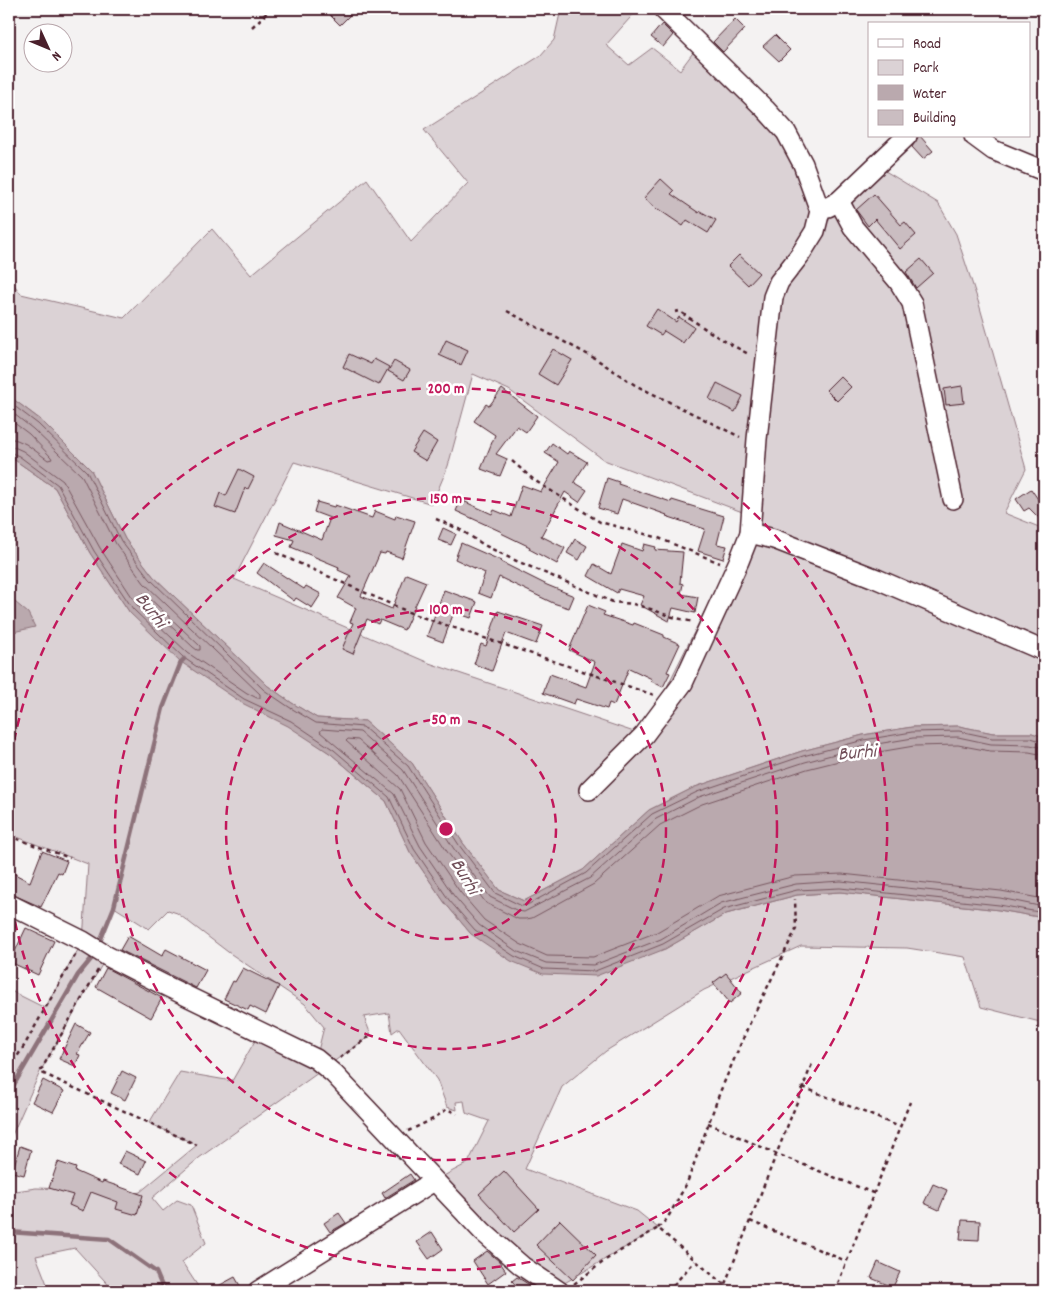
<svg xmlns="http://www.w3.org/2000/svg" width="1053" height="1300" viewBox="0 0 1053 1300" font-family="Dekko,sans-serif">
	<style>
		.green { fill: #dbd2d5; stroke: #927880; fill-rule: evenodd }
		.water { fill: #baa9ae; stroke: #8d727a }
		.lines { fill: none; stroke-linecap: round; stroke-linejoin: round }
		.shore { stroke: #77565f; stroke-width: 1 }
		.stream { stroke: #8d727a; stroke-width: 4.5 }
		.building { fill: #cabdc1; stroke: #4a1f2b }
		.minor-casing { stroke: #4a1f2b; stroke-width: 22 }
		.path { stroke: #4a1f2b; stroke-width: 2.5; stroke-dasharray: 4 4; stroke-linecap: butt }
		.minor { stroke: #fff; stroke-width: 19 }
		.ring { fill: none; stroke: #c2185b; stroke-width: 2.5; stroke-dasharray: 9 6 }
		.labels { text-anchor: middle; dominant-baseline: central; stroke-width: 5; stroke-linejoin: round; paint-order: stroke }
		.water-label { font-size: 20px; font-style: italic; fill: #714f59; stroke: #fff }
		.centre { fill: #c2185b; stroke: #fff; stroke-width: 2.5 }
		.ring-label { font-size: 15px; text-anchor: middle; font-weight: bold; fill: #c2185b; stroke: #fff; stroke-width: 5; stroke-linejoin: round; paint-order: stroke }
	</style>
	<rect width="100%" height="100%" fill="#f4f2f2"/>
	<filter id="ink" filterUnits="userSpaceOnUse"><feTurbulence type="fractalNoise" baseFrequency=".02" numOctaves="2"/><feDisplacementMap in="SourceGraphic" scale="10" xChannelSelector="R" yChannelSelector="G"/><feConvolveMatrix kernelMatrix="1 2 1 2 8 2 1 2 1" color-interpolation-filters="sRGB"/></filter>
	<g filter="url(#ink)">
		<g class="green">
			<path d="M561,9H638L606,45L629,65L652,48L680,70L698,46L773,118L807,195L808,208L834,195L877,166L938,203L956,234L979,304L1026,469L1004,513L1044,529V737L1032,733H993L959,726L912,727L863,735L802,751L695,787L649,810L583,870L524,901L499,890L463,843L412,763L365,721L317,718L292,703L268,686L153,576L125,539L91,470L41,420L9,396V278L21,294L124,318L212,229L251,275L367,179L411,242L468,183L424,130L540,56L554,40ZM473,374L509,390L604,460L745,513L741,533L729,562L643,735L429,663L234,579L294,462L432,504L448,466Z"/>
			<polygon points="9,456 55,488 90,553 130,613 331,754 386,801 410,852 445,903 471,934 665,949 726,914 797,895 840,892 999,910 1044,918 1044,1023 981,1007 965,957 907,948 801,946 704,990 606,1051 562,1087 525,1169 637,1211 658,1228 556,1288 434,1181 468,1163 489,1121 466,1113 464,1101 456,1102 457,1110 447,1107 437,1080 399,1028 392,1033 389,1013 364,1017 371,1035 199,1158 152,1198 163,1211 177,1200 191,1205 206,1243 182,1262 201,1291 114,1291 75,1248 36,1256 47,1284 35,1291 9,1291 9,1192 36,1188 98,1190 118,1197 140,1192 197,1145 149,1123 180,1072 232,1081 260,1032 316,1059 324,1027 305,1004 228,952 177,913 168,910 149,929 114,907 101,939 107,956 40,1072 9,1142 9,990 45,1008 83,941 88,864 9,834"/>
		</g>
		<g class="water">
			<polygon points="9,396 41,420 91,470 125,539 153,576 268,686 292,703 317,718 365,721 412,763 463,843 499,890 524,901 583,870 649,810 695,787 802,751 863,735 912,727 959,726 993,733 1032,733 1044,737 1044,918 999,910 840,892 797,895 726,914 665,949 596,976 543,974 511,961 471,934 445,903 410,852 386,801 331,754 288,726 242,703 181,662 130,613 90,553 55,488 9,456"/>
			<polygon points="9,597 28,613 35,627 13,632 9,630"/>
		</g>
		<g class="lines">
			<g class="shore">
				<polyline points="9,402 38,424 87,472 121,541 150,579 264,690 289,707 316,723 363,727 408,766 459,845 495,893 522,906 527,905 586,873 652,814 697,792 803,756 864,740 912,732 959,731 992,738 1031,738 1044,742"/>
				<polyline points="9,410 33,429 82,476 116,544 144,583 260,694 260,698 257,698 247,693 188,653 138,606 100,548 63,481 23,451 14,447 9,446"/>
				<polyline points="9,419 29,434 51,457 52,459 48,460 26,444 17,440 9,438"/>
				<polyline points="9,452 19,456 58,485 94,551 133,609 184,658 244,699 291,721 334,750 389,797 414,849 449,900 475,930 514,956 544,969 595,971 663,944 724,909 797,890 840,888 999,905 1044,913"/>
				<polygon points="144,593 200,646 200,650 197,650 193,647 144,601 141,596"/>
				<polyline points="1044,748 1030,745 991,744 958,737 913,738 865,746 805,762 699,797 656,819 590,878 524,912 518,911 490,897 454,849 403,770 360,732 322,729 320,732 394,794 420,846 454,896 479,925 516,951 546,963 594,965 661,939 721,903 796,884 841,881 1000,898 1044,907"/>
				<polyline points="1044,755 1029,752 990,751 958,745 914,746 867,754 807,769 702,804 660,825 594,884 532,918 526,919 518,919 486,903 448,853 398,775 358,740 348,739 346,741 400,789 426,842 460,892 484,920 520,944 547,956 593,957 657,932 718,896 795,876 842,874 1001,891 1044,899"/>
			</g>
			<g class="stream">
				<polyline points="101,939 114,907 163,708 181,662 184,659"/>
				<polyline points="9,1093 78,975 92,958"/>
				<polyline points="9,1232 109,1239 156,1272 164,1291"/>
			</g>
		</g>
		<g class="building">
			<polygon points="336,9 344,9 350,15 340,25 330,15"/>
			<polygon points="735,19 745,29 723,52 713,42"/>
			<polygon points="662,24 673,35 663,47 651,37"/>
			<polygon points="775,35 790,50 779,61 763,46"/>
			<polygon points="920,136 933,151 923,159 912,147 918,137"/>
			<polygon points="661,179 674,191 671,194 699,213 700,211 716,220 708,233 687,220 683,226 658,209 657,210 644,198"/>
			<polygon points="874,194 901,225 905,222 916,235 900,249 875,219 868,226 856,210"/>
			<polygon points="739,255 759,273 748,285 728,266"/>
			<polygon points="921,259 933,273 916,288 906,272"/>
			<polygon points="657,309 676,322 679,317 694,327 683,343 664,331 661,335 646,326"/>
			<polygon points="446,340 468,350 461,365 439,355"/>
			<polygon points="553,349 572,360 556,385 538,374"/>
			<polygon points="349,354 371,364 374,359 389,367 379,385 343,367"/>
			<polygon points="394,361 410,370 404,380 388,371"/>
			<polygon points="840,376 851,387 837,401 826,390"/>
			<polygon points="717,383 743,396 735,412 709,399"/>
			<polygon points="962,386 964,403 946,405 944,389"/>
			<polygon points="502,389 537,416 526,432 517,426 496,454 507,459 500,476 481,469 495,435 474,421 486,404 489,406"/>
			<polygon points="423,433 437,442 426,461 411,452"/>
			<polygon points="552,443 567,454 569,451 587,462 574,482 587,490 579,502 565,492 541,536 565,548 557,564 529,549 530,547 501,533 502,532 456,511 461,500 492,514 494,510 511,517 522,485 541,492 559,462 545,453"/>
			<polygon points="239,469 254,477 248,489 245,488 235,514 215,507 220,493 226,496"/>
			<polygon points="607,478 619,482 618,484 671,502 672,500 724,516 717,544 727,546 723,559 698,551 705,529 666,516 667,515 622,499 617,514 598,508"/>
			<polygon points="1031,489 1044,508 1044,523 1029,508 1024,511 1016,499"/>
			<polygon points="317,502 334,507 335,505 372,518 375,511 395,519 396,515 415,521 402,558 386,552 385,554 380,553 361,596 392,609 406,574 426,582 404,630 380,620 378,624 367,619 353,654 342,649 353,623 350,622 356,608 338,598 351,576 338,570 339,567 291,547 294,540 276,535 280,522 322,540 330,518 314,512"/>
			<polygon points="443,528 456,534 451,545 438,540"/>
			<polygon points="575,539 587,546 579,560 567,553"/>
			<polygon points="461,543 502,561 501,562 547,585 574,596 569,608 553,603 499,577 491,598 478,593 485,573 455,559"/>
			<polygon points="622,544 642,551 644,544 656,547 655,550 683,552 680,583 683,584 681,594 698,597 695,613 673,608 669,621 640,605 644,596 619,589 617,593 588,576 594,564 611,574"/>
			<polygon points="264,563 304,589 306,586 321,594 312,608 296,598 294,601 257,573"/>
			<polygon points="444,590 477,602 471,618 454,612 443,642 427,636"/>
			<polygon points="588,605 605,612 603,615 633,625 634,623 664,635 664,637 680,644 667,672 670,673 663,687 651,681 652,679 629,668 614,705 609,703 607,709 576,699 574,704 543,693 550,674 586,687 595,662 569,650"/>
			<polygon points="498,611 543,626 536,644 506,633 492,671 474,664 481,644 486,646"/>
			<polygon points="42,851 67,861 62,874 58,872 41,907 9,893 9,871 30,882"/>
			<polygon points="26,928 54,941 38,975 10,962"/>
			<polygon points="128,936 162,956 166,949 206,970 196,988 120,950"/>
			<polygon points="106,968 162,998 151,1018 96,987"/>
			<polygon points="243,968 279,986 266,1014 250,1006 248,1010 224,999 233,981 235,982"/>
			<polygon points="726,973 742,993 730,1003 713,983"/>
			<polygon points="76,1024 90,1032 77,1054 80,1055 75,1066 59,1059"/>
			<polygon points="122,1071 136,1078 125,1100 111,1093"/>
			<polygon points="43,1080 64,1091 53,1112 32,1102"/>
			<polygon points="20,1146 31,1150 24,1175 12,1172"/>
			<polygon points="125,1151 146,1161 140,1174 118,1164"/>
			<polygon points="58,1162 76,1168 75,1171 102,1183 103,1181 143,1195 137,1215 116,1209 118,1202 91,1192 83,1211 69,1205 73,1195 49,1188"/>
			<polygon points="504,1171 539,1209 514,1232 479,1194"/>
			<polygon points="410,1174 414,1180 385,1198 382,1193"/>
			<polygon points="933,1184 947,1190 939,1210 924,1203"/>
			<polygon points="339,1213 346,1223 330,1232 324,1223"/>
			<polygon points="560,1220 596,1255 573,1280 536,1245"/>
			<polygon points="962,1220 980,1221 979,1240 960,1239"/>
			<polygon points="432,1232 443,1249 429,1259 417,1242"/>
			<polygon points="487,1251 499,1261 506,1271 488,1284 473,1261"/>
			<polygon points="878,1262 900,1272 893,1287 871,1278"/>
			<polygon points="235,1277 243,1291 209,1291"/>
			<polygon points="517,1277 539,1291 521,1291 512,1281"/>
		</g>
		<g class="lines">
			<g class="minor-casing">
				<g id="minor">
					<polyline points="974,136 993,150 1044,171"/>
					<polyline points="839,201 853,227 899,282 912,303 953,499"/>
					<polyline points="828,207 839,201 907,136"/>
					<polyline points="750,533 774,539 877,579 1044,651"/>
					<polyline points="589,790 644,735 683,683 739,561 750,533 757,439 773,297 779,282 800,255 815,231 820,211 803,164 786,132 765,109 663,9"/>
					<polyline points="9,904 83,941 107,956 160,983 316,1059 334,1074 483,1232 522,1266 559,1291"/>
					<polyline points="258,1291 434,1181"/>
				</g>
			</g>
			<g class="path">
				<polyline points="252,27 271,9"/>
				<polyline points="507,311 596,359 635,385 740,437"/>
				<polyline points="675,312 679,311 716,336 750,355"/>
				<polyline points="512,461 534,480 600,522 656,537 720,563"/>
				<polyline points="436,519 461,530 484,545 512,559 613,602 633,604 654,610 669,616 693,622"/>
				<polyline points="276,553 413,614 654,695"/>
				<polyline points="9,836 70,858"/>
				<polyline points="98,970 40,1072 197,1145"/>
				<polyline points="340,1058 371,1035"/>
				<polyline points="9,1069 24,1046 76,954"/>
				<polyline points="803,1087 900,1127"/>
				<polyline points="708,1123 777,1154 873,1193"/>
				<polyline points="408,1131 433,1119 447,1109 457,1114"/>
				<polyline points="750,1221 846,1261"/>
				<polyline points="658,1228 667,1219 687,1183 720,1092 748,1027 796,929 795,899"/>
				<polyline points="574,1284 607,1259 658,1228 717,1279 737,1291"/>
				<polyline points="725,1284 812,1064"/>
				<polyline points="668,1291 695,1261"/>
				<polyline points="835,1291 910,1102"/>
			</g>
			<use href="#minor" class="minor"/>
		</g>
	</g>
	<g class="ring">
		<circle cx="446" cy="829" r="110"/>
		<circle cx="446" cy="829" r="220"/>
		<circle cx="446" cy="829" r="331"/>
		<path d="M9 771A441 441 0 1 1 9 887"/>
	</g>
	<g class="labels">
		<g class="water-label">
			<text transform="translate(150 611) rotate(52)">Burhi</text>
			<text transform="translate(857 754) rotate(-5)">Burhi</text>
			<text transform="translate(464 877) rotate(59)">Burhi</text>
		</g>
	</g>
	<circle cx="446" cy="829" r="8" class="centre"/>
	<g class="ring-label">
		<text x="446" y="393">200 m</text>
		<text x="446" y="503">150 m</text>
		<text x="446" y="614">100 m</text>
		<text x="446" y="724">50 m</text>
	</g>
	<rect width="1053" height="1300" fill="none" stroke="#fff" stroke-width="30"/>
	<rect x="15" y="15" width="1023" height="1270" fill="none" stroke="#4a1f2b" stroke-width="2" filter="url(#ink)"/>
	<rect x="868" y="22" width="162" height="115" fill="#ffffff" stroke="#b7a5aa"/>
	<rect x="878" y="39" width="25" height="8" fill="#ffffff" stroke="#b7a5aa"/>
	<text x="913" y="48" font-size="15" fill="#4a1f2b">Road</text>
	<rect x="878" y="60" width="25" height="15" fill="#dbd2d5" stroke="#b7a5aa"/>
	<text x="913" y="72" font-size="15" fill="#4a1f2b">Park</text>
	<rect x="878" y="85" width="25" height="15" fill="#baa9ae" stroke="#b7a5aa"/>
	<text x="913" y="98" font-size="15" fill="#4a1f2b">Water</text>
	<rect x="878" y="110" width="25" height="15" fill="#cabdc1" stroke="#b7a5aa"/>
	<text x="913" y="122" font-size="15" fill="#4a1f2b">Building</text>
	<g transform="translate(48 48) rotate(134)"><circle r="24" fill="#ffffff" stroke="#b7a5aa"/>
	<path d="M0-4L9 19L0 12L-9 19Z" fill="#4a1f2b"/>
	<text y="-8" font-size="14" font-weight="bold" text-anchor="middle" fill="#4a1f2b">N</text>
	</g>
</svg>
